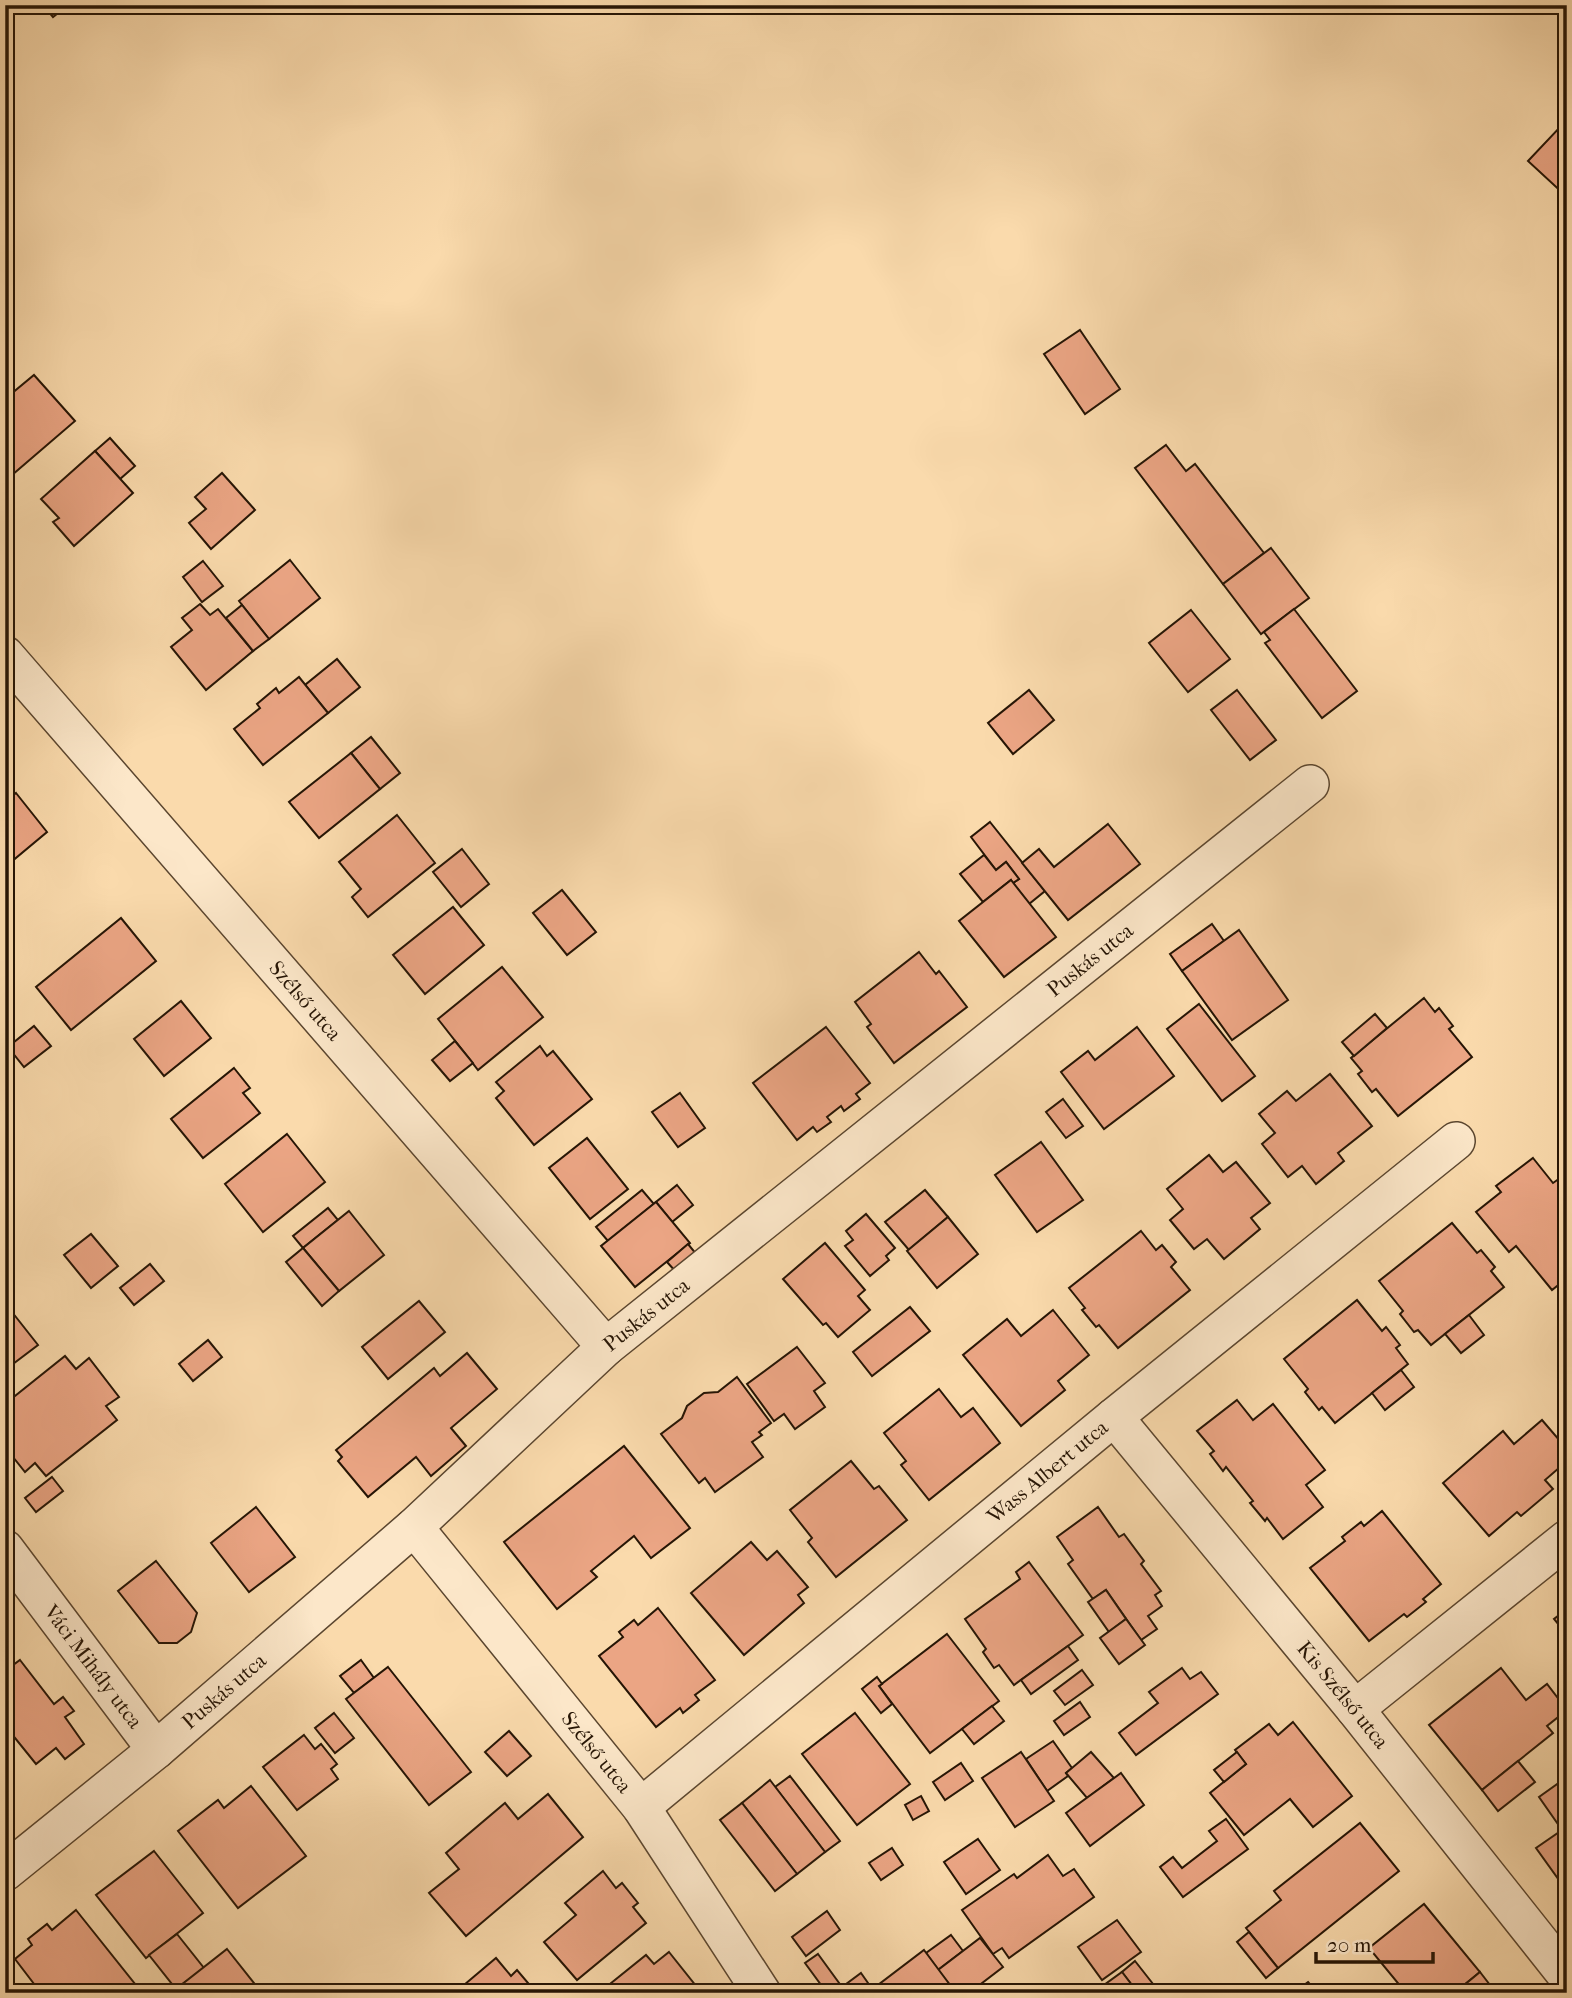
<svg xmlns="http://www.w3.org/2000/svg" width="1572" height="1998" viewBox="0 0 1572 1998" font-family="'IM FELL French Canon',serif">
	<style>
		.building { fill: #eba584; stroke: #261505; stroke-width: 2 }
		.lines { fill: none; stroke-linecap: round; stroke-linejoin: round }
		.street-casing { stroke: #5b462f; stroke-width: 40 }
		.street { stroke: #fce7c9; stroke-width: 37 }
		.labels { text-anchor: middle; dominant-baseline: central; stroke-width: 7; stroke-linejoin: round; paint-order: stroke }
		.street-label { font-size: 21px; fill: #261505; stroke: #fce7c9 }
	</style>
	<rect width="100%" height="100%" fill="#fadaac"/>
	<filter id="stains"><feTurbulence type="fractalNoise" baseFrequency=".00286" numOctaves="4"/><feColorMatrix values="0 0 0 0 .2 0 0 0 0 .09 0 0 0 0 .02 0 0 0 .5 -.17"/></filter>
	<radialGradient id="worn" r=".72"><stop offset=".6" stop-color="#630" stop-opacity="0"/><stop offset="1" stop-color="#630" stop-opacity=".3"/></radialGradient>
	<g class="building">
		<polygon points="43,5 68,5 53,17"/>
		<polygon points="1561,126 1567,131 1567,197 1528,161"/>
		<polygon points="1080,330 1120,389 1085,414 1044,354"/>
		<polygon points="34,375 75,421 5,481 5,399"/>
		<polygon points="110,438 135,466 120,479 95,451"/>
		<polygon points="1166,445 1186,471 1195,464 1264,553 1223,584 1135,468"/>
		<polygon points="95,451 133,493 74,546 53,522 59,518 41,499"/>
		<polygon points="222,473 255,510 211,549 189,523 206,509 195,497"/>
		<polygon points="1271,548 1309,598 1261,634 1223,584"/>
		<polygon points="290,560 320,598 269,639 239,601"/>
		<polygon points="203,561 223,586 202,602 183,577"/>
		<polygon points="200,604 210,615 218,609 253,651 206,690 171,647 192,630 182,618"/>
		<polygon points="242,605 269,639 253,651 226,618"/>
		<polygon points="1294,609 1357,691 1322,718 1265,643 1270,640 1264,632"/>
		<polygon points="1191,610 1230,659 1188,692 1149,643"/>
		<polygon points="337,659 360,687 328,713 305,685"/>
		<polygon points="299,677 328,713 263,765 234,729 260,708 257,704 276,688 279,693"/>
		<polygon points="1029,690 1054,720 1013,754 988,723"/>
		<polygon points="1237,690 1276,740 1250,760 1211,710"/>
		<polygon points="371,737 400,773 380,789 351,753"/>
		<polygon points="351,753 380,789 319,838 289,802"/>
		<polygon points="16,793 47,832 5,867 5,802"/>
		<polygon points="397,815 435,863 368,917 352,897 361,889 339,862"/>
		<polygon points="990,822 1045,891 1029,904 1013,883 1019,879 1006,862 996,870 971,837"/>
		<polygon points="1108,824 1140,864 1068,920 1022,863 1039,849 1054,867"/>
		<polygon points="462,849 489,884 461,907 433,872"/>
		<polygon points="984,855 996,870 1006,862 1019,879 1013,883 1011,880 983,902 960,874"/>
		<polygon points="1011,880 1056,937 1004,977 959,921"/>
		<polygon points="562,890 596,932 567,955 533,913"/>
		<polygon points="453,907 484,945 425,994 393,955"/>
		<polygon points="121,918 156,961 71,1030 36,987"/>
		<polygon points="1212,924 1224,941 1182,971 1170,954"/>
		<polygon points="1239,930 1288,1000 1232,1040 1182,971"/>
		<polygon points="919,952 936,974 939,971 967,1007 894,1063 867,1027 871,1024 855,1002"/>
		<polygon points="502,967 543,1017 478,1070 438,1019"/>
		<polygon points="1424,998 1435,1012 1439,1008 1453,1026 1449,1029 1472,1057 1398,1116 1376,1089 1372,1092 1358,1074 1362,1071 1351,1058"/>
		<polygon points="181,1001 211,1038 164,1076 134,1039"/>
		<polygon points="1199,1004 1255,1076 1222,1101 1167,1029"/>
		<polygon points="1375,1014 1387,1028 1354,1056 1342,1042"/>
		<polygon points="34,1026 51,1046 24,1067 8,1047"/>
		<polygon points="826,1027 870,1083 856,1094 860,1099 844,1111 841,1106 827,1117 831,1122 817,1132 813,1127 797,1140 753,1083"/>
		<polygon points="1137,1027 1174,1076 1104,1129 1061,1072 1088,1051 1095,1060"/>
		<polygon points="455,1041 473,1063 450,1081 432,1060"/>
		<polygon points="540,1046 547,1056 553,1051 592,1099 534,1145 496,1098 504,1091 496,1082"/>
		<polygon points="234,1068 250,1088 243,1093 260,1113 203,1158 171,1119"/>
		<polygon points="1330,1074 1372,1126 1338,1153 1344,1161 1316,1184 1302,1166 1288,1177 1262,1144 1275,1133 1259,1114 1287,1091 1296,1101"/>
		<polygon points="680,1093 705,1128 678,1147 652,1112"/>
		<polygon points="1063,1099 1083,1126 1066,1138 1046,1112"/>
		<polygon points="287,1134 325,1182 263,1232 225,1184"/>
		<polygon points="587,1138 628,1189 590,1219 549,1168"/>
		<polygon points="1041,1142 1083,1200 1037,1232 995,1175"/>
		<polygon points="1209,1155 1223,1172 1236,1162 1270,1203 1251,1218 1260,1229 1224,1259 1207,1239 1194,1249 1170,1220 1183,1209 1167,1189"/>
		<polygon points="1533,1158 1553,1183 1563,1176 1567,1180 1567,1278 1552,1290 1516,1246 1509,1252 1476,1212 1501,1192 1496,1186"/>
		<polygon points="677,1185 693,1205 672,1222 656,1202"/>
		<polygon points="642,1190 654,1204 608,1241 596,1227"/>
		<polygon points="925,1190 948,1217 909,1250 885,1222"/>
		<polygon points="656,1202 690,1243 635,1287 601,1246"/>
		<polygon points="328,1208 338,1220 303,1248 293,1236"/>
		<polygon points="349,1211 384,1255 339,1291 303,1248"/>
		<polygon points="866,1214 895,1248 886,1256 889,1260 870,1276 845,1246 853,1240 846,1231"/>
		<polygon points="948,1217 978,1254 937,1288 907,1251"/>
		<polygon points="1452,1223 1477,1253 1481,1250 1495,1267 1491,1271 1504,1287 1431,1345 1418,1330 1414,1332 1400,1314 1403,1311 1379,1281"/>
		<polygon points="1141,1231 1156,1250 1162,1245 1176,1262 1171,1267 1190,1290 1118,1348 1099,1325 1096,1327 1082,1310 1085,1308 1069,1288"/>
		<polygon points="91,1234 118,1266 91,1288 64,1255"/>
		<polygon points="825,1243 865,1290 858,1296 870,1310 838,1337 826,1323 823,1325 783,1279"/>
		<polygon points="688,1244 697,1255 676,1272 667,1262"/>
		<polygon points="303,1248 339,1291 322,1306 286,1262"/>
		<polygon points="150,1264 164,1281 134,1305 120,1288"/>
		<polygon points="1357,1300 1382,1331 1386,1327 1400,1345 1396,1348 1408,1364 1335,1423 1322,1407 1319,1410 1305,1392 1308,1389 1284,1359"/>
		<polygon points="419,1301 445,1332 388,1379 362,1347"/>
		<polygon points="910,1307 930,1331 872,1376 853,1352"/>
		<polygon points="1053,1310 1089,1355 1058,1381 1065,1390 1021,1426 963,1355 1007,1319 1021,1336"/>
		<polygon points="12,1312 38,1345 5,1370 5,1317"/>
		<polygon points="1469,1315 1484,1335 1461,1353 1445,1334"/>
		<polygon points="208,1340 222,1357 193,1381 179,1364"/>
		<polygon points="797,1347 825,1383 814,1391 825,1407 795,1429 784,1414 774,1421 747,1384"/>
		<polygon points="467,1353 497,1389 451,1428 466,1446 431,1476 416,1457 368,1497 338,1461 342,1457 336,1450 434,1368 440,1376"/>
		<polygon points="65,1356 76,1369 89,1358 119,1397 106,1406 117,1420 46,1476 35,1463 25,1472 5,1447 5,1404"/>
		<polygon points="1401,1370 1414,1387 1385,1410 1372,1393"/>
		<polygon points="737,1377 771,1423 759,1432 762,1435 752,1442 763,1457 715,1492 705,1478 699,1483 661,1434 682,1418 687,1406 704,1393 718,1392"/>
		<polygon points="939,1389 961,1417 973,1408 1000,1443 929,1500 901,1465 906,1461 884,1433"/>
		<polygon points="1237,1400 1253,1420 1273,1404 1325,1470 1306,1485 1323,1507 1283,1539 1267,1518 1265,1521 1250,1503 1253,1501 1226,1467 1223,1471 1210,1454 1214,1451 1197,1431"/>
		<polygon points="1542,1420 1567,1449 1567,1461 1545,1480 1553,1489 1521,1516 1517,1512 1489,1536 1443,1483 1503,1431 1514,1444"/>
		<polygon points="624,1446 690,1528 651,1558 634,1536 591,1571 597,1577 557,1609 504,1542"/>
		<polygon points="851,1461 874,1489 879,1486 907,1520 836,1577 808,1542 812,1538 790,1510"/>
		<polygon points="52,1477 63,1491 36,1512 25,1498"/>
		<polygon points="256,1507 295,1557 249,1592 211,1543"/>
		<polygon points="1098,1507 1119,1537 1124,1534 1144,1561 1141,1564 1161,1591 1155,1595 1162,1606 1148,1616 1157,1629 1141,1640 1106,1590 1093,1599 1068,1564 1073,1560 1057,1537"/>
		<polygon points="1382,1511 1441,1584 1423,1599 1426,1602 1407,1617 1404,1614 1369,1641 1310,1568 1345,1541 1342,1537 1361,1522 1364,1526"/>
		<polygon points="751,1542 767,1560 777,1551 808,1587 798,1595 804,1603 744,1655 691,1593"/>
		<polygon points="156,1561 197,1613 191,1632 177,1643 159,1643 118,1591"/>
		<polygon points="1029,1562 1083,1635 1014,1685 999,1665 994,1668 983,1652 986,1649 965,1619 1020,1579 1016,1572"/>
		<polygon points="1106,1590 1126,1619 1109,1632 1088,1602"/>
		<polygon points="658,1608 715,1680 695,1695 699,1700 683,1713 680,1708 656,1727 599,1656 623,1637 619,1632 634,1620 638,1625"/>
		<polygon points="1567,1609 1567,1635 1554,1619"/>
		<polygon points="1126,1619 1145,1645 1119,1664 1100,1638"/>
		<polygon points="947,1634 999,1701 930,1753 879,1686"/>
		<polygon points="1068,1646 1078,1660 1031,1694 1021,1680"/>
		<polygon points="20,1660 54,1704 63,1697 74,1711 65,1717 84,1744 65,1759 56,1748 36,1764 7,1728 5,1729 5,1671"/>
		<polygon points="361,1660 374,1678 354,1693 340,1676"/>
		<polygon points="388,1667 471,1772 429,1805 346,1699"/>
		<polygon points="1182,1668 1190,1679 1201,1672 1218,1694 1136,1755 1119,1733 1158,1703 1149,1692"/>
		<polygon points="1501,1668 1526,1700 1547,1684 1567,1710 1547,1726 1553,1733 1482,1790 1429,1725"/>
		<polygon points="1082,1670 1093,1685 1065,1705 1054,1691"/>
		<polygon points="877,1677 882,1684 879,1686 892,1704 881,1713 862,1689"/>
		<polygon points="1080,1702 1090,1717 1064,1735 1054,1721"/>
		<polygon points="992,1706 1004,1721 974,1744 962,1729"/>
		<polygon points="334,1713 354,1738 335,1753 315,1728"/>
		<polygon points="855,1713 910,1784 857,1825 802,1754"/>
		<polygon points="1293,1722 1352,1796 1313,1827 1290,1799 1244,1835 1210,1793 1246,1764 1235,1750 1269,1724 1278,1735"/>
		<polygon points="509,1731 531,1756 507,1776 485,1752"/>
		<polygon points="304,1735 315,1749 321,1744 337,1764 331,1769 338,1779 297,1810 263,1767"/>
		<polygon points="1053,1741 1072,1768 1066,1773 1068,1776 1047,1791 1026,1759"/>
		<polygon points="1021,1752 1054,1801 1015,1827 982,1778"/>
		<polygon points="1091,1752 1114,1778 1087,1798 1066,1773"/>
		<polygon points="1237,1752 1246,1764 1224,1782 1214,1770"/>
		<polygon points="1518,1761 1535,1782 1498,1811 1482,1790"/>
		<polygon points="961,1763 973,1781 945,1800 933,1782"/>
		<polygon points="1121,1773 1144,1805 1090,1846 1066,1813"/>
		<polygon points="790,1776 840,1841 825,1852 775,1787"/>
		<polygon points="1567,1777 1567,1886 1564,1887 1536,1848 1562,1830 1539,1797"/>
		<polygon points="770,1780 825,1852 797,1874 742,1803"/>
		<polygon points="251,1786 306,1856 238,1908 178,1831 218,1800 224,1808"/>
		<polygon points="548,1794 583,1837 466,1936 429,1893 459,1869 446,1853 505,1803 518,1819"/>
		<polygon points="921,1796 929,1811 913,1820 905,1805"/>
		<polygon points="742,1803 797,1874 775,1891 720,1820"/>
		<polygon points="1226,1819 1248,1849 1183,1897 1160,1867 1173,1857 1182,1868 1217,1841 1209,1831"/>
		<polygon points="1360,1823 1399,1871 1278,1968 1246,1928 1281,1900 1274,1891"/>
		<polygon points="978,1839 1000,1870 966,1894 944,1862"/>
		<polygon points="892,1848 903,1865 881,1880 869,1863"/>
		<polygon points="154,1851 203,1913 146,1958 96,1895"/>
		<polygon points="1048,1855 1063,1876 1074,1869 1094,1897 1009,1958 1002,1948 993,1954 962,1910 1014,1874 1017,1878"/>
		<polygon points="603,1871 616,1888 622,1883 638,1903 633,1907 646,1923 577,1980 544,1942 576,1915 565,1903"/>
		<polygon points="1424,1904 1480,1972 1454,1993 1406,1993 1369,1948"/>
		<polygon points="76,1910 139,1989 135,1993 41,1993 15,1959 32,1945 28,1939 47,1924 52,1930"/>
		<polygon points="827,1911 840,1930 806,1956 792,1937"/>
		<polygon points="1117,1920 1141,1952 1102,1980 1078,1947"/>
		<polygon points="1249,1932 1278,1968 1266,1978 1237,1942"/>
		<polygon points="177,1934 204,1968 176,1989 149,1955"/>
		<polygon points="951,1935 963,1951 938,1970 926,1953"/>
		<polygon points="980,1938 1003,1967 969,1993 956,1993 938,1970"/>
		<polygon points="227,1949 257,1987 249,1993 179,1993 176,1989"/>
		<polygon points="924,1950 956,1993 885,1993 878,1985"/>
		<polygon points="669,1952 700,1991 698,1993 600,1992 646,1955 654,1964"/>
		<polygon points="818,1954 842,1987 834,1993 827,1993 805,1963"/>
		<polygon points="496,1958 511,1976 517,1970 534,1990 530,1993 461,1993 458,1990"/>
		<polygon points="1135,1961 1157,1989 1152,1993 1138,1993 1122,1972"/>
		<polygon points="1122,1972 1138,1993 1110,1993 1104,1985"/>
		<polygon points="1480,1972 1490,1985 1480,1993 1458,1993 1457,1991"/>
		<polygon points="861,1973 868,1983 854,1993 834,1993"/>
		<polygon points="1308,1982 1317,1993 1293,1993"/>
	</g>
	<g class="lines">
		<g class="street-casing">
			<g id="street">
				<path id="s1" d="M5,655L606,1347"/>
				<path id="s2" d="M1114,1417L1355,1709L1567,1976"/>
				<path id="s3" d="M414,1527L641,1807L762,1993"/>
				<path id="s4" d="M5,1549L156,1750"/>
				<polyline points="1355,1709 1567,1539"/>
				<path id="s5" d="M641,1807L1114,1417L1456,1141"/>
				<path id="s6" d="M5,1872L156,1750L414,1527L606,1347L1310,784"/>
			</g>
		</g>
		<use href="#street" class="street"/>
	</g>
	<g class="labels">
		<g class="street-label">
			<text stroke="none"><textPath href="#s6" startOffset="1418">Puskás utca</textPath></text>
			<text stroke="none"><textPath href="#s1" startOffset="458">Szélső utca</textPath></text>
			<text stroke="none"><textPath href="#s6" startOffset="850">Puskás utca</textPath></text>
			<text stroke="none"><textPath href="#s5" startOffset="527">Wass Albert utca</textPath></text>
			<text stroke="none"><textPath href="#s4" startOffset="147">Váci Mihály utca</textPath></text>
			<text stroke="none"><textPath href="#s6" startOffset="284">Puskás utca</textPath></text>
			<text stroke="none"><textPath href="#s2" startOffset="360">Kis Szélső utca</textPath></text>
			<text stroke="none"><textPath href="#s3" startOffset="290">Szélső utca</textPath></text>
		</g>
	</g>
	<rect width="1572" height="1998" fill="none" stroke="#fadaac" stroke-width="28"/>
	<rect x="7" y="7" width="1558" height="1984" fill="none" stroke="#261505" stroke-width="3.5"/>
	<rect x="14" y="14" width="1544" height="1970" fill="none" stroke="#261505" stroke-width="2"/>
	<path d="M1316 1952v10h117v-10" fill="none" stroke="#261505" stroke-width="3.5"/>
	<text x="1327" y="1952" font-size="21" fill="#261505" stroke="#fce7c9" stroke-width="5" paint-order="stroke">20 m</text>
	<rect width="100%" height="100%" filter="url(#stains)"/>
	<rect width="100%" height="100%" fill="url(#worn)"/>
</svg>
